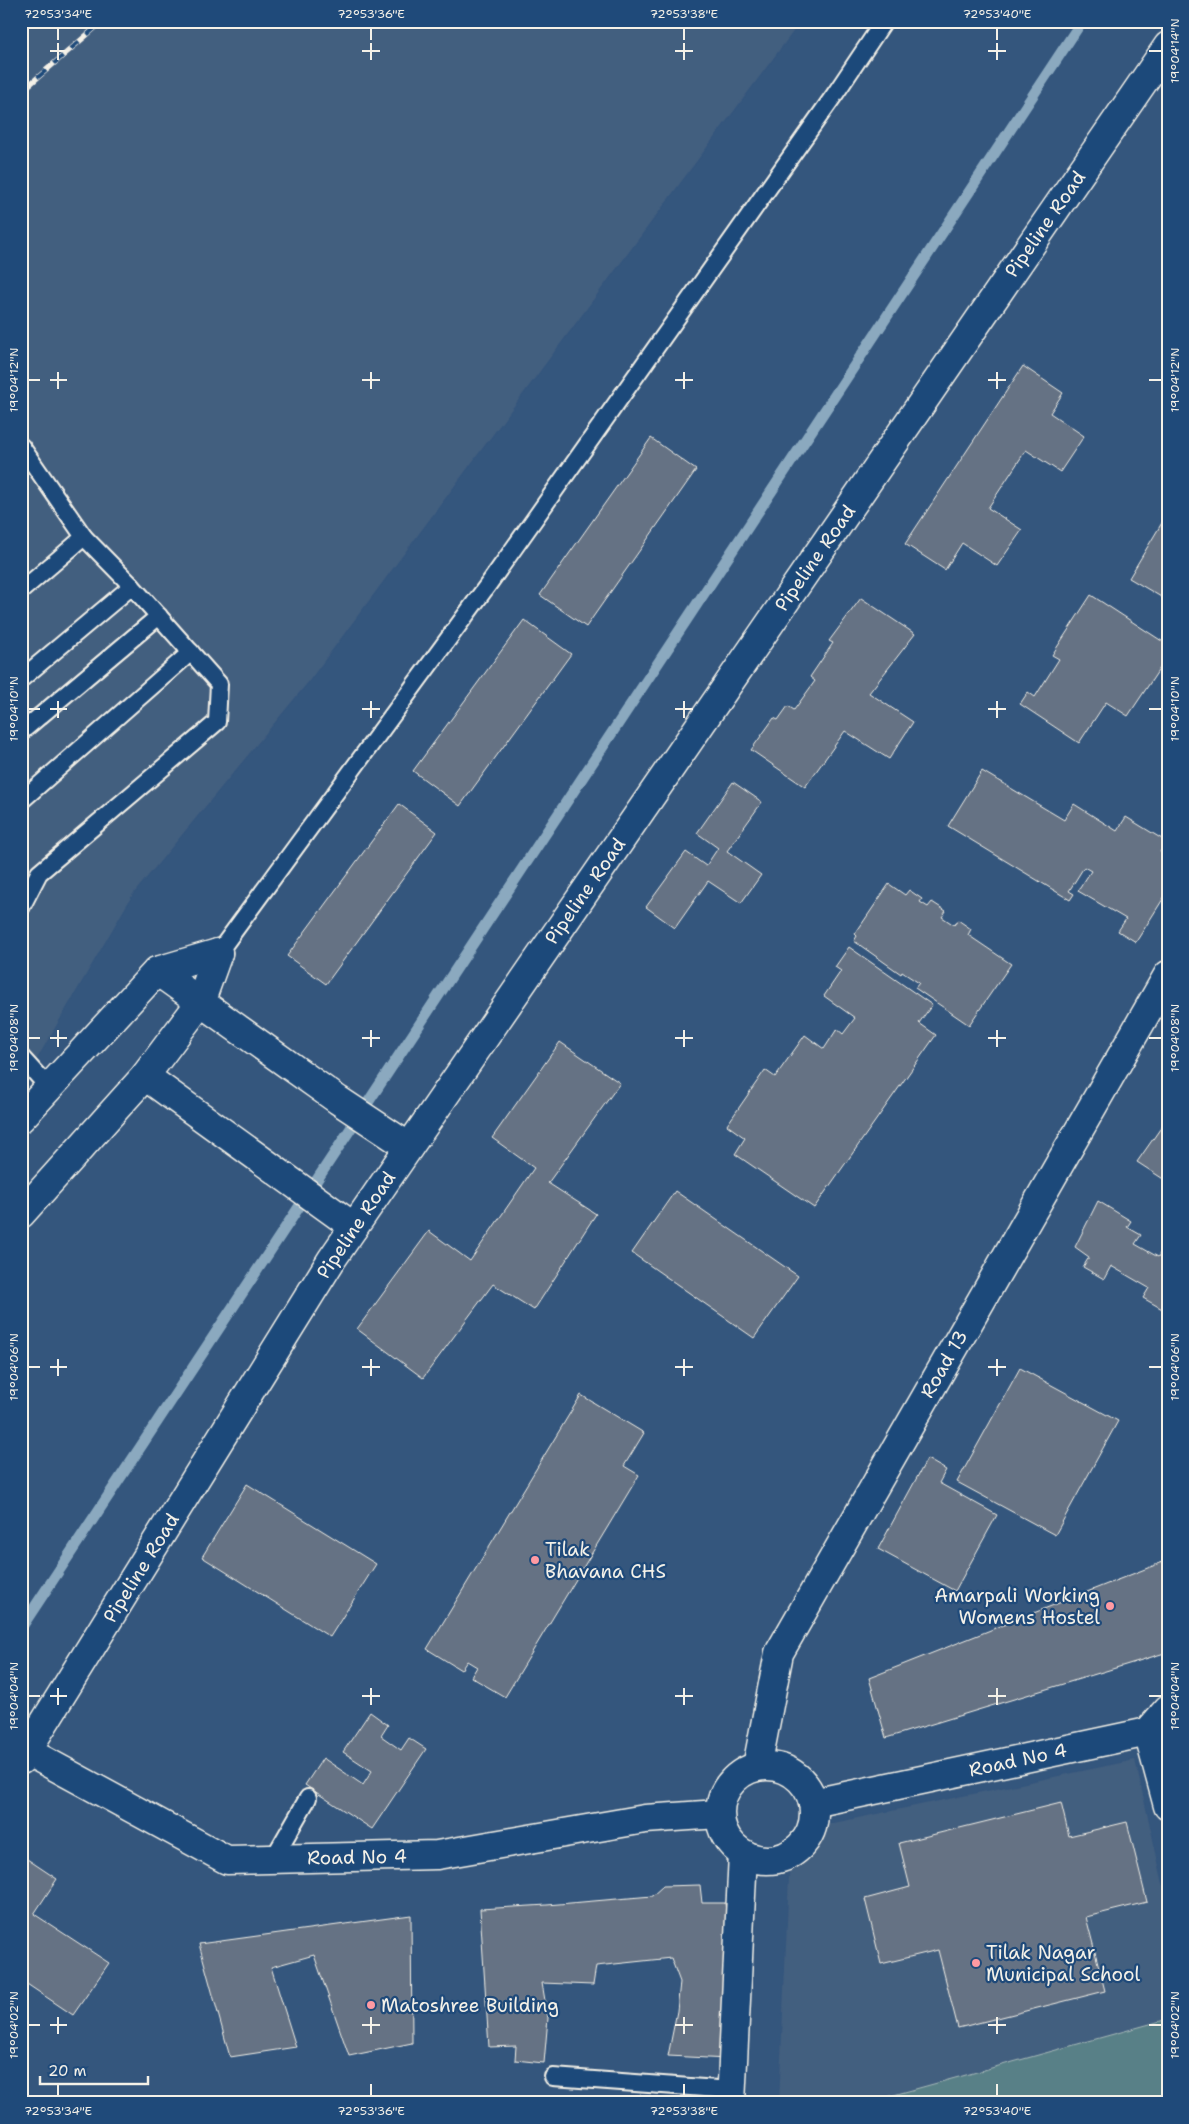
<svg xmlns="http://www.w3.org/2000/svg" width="1189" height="2124" viewBox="0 0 1189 2124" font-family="'Shantell Sans',sans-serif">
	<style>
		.built { fill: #435e7f }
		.green { fill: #598087; stroke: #a6b8b8 }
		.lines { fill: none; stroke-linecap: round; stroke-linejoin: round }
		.stream { stroke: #8ba9bf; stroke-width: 11 }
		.building { fill: #657284; stroke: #f4f1e8 }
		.service-casing { stroke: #f4f1e8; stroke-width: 20 }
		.minor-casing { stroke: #f4f1e8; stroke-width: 31 }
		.tertiary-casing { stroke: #f4f1e8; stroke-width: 31 }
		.service { stroke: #1f4a7a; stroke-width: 16 }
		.minor { stroke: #1f4a7a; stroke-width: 28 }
		.tertiary { stroke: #1f4a7a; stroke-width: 28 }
		.rail-casing { stroke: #f4f1e8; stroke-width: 5.5 }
		.rail { stroke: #1f4a7a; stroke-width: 4; stroke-dasharray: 11; stroke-linecap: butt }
		.ticks { fill: none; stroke: #f4f1e8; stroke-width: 2 }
		.poi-dot { fill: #ff9aa2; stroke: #1f4a7a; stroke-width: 2 }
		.labels { text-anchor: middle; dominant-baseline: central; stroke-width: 4.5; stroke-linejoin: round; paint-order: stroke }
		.street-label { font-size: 19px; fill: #f4f1e8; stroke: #1f4a7a }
		.poi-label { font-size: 19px; fill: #f4f1e8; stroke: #1f4a7a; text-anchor: start }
		.neatline { fill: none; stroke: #f4f1e8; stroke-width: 2 }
		.ticks-label { font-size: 12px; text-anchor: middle; fill: #f4f1e8 }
	</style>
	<rect width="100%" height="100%" fill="#34567d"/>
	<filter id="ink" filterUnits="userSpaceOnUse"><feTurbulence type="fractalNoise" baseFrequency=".02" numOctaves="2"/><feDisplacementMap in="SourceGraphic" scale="10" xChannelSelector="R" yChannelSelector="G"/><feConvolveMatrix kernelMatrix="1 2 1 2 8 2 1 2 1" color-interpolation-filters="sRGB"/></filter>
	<g filter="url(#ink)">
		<g class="built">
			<polygon points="21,21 801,21 309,681 133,894 21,1086"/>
			<polygon points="1135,1760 1168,1906 1168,2019 865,2103 779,2103 791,1832"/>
		</g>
		<polygon class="green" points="1168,2019 1168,2103 865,2103"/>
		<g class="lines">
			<polyline class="stream" points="21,1628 1082,21"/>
		</g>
		<g class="building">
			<polygon points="1023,366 1063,393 1050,413 1084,436 1060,472 1026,450 988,508 1022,530 997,566 962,543 945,570 905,544"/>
			<polygon points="651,438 696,470 586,627 540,595"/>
			<polygon points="1166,516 1168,517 1168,601 1129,578"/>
			<polygon points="1091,595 1168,645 1168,656 1128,716 1106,702 1079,743 1020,704 1028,692 1035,697 1059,659 1052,655"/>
			<polygon points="861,598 915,634 869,693 913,722 889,759 845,731 805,787 751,750 774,718 778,720 788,706 794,710 815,681 810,677 833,643 829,641"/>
			<polygon points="524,620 571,654 460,806 413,771"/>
			<polygon points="982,771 1064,820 1074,804 1117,831 1126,817 1167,842 1160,852 1165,855 1162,862 1168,865 1168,891 1136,942 1118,931 1126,919 1078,891 1091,871 1084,867 1069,891 1074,894 1070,900 948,826"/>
			<polygon points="733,782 762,802 727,851 761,875 741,903 708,881 675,928 646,907 686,852 706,866 718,848 697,833"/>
			<polygon points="399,804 437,832 326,984 287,956"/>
			<polygon points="889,884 905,895 909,890 922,899 920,902 928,907 932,902 946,911 942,917 954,925 958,920 971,929 968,935 1011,964 969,1025 915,988 919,983 902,972 901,974 854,941 857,936 855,934"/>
			<polygon points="849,947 932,1005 919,1023 936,1035 814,1208 735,1154 745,1138 727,1125 765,1070 775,1077 805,1035 824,1049 837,1029 843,1034 855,1018 824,996 841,971 835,967"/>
			<polygon points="560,1042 620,1083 548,1183 596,1214 534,1310 493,1284 423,1378 357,1329 429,1231 470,1261 534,1168 492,1138"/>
			<polygon points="1168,1112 1168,1182 1137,1162 1167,1119 1164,1117"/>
			<polygon points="675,1191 798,1276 754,1338 632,1253"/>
			<polygon points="1098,1201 1131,1221 1127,1227 1141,1235 1135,1244 1158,1257 1168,1238 1168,1306 1166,1305 1164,1310 1143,1298 1149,1288 1111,1266 1104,1279 1083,1267 1089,1257 1075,1247"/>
			<polygon points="1020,1368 1118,1421 1055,1535 957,1482"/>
			<polygon points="581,1395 644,1433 624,1466 639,1475 505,1697 471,1677 477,1667 467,1661 461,1670 427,1649"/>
			<polygon points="927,1459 946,1470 939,1483 997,1515 955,1591 878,1549"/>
			<polygon points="247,1484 376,1564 330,1637 202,1557"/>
			<polygon points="1168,1560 1168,1652 886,1738 869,1678"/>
			<polygon points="370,1712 388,1725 381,1736 401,1750 409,1738 426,1749 372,1829 305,1785 323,1758 363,1785 372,1771 343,1752"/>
			<polygon points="1061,1803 1069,1836 1127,1822 1147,1902 1086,1917 1105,1991 958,2028 938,1950 881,1964 865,1899 910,1887 899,1843"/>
			<polygon points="21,1855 57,1879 34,1914 109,1963 73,2015 21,1980"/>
			<polygon points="700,1885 702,1903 725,1903 730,1950 728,2059 668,2056 677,2011 680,1982 671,1958 596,1966 593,1985 542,1983 548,2018 544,2063 515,2060 516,2046 489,2047 480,1909 547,1905 652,1896 663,1886"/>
			<polygon points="411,1915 412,2043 349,2056 314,1955 271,1967 296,2047 230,2057 199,1944"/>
		</g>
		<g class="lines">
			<g class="service-casing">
				<g id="service">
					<polyline points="21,446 84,537 132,586 219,684 217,722 39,873 21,908"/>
					<polyline points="21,591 84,537"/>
					<polyline points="21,679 132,586"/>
					<polyline points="21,732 159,616"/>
					<polyline points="21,801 191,652"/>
					<polyline points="218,953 490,582 835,94 884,21"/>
					<polyline points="21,1057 49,1088"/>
					<polyline points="273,1859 308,1798"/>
					<polyline points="553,2077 731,2090"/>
				</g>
			</g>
			<g class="minor-casing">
				<g id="minor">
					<polyline points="1148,1732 1168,1806"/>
					<polyline points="1148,1732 1168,1709"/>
					<polyline points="21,1748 227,1860 437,1855 645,1819 719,1814"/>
					<polyline points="21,1760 332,1259 354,1227"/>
					<circle cx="767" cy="1813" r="47"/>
					<polyline points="757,1767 779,1653 1168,975"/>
					<polyline points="813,1803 1148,1732"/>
					<polyline points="731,2103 743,1854"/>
				</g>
			</g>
			<g class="tertiary-casing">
				<g id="tertiary">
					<polyline points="157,971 338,1100 409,1147"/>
					<polyline points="145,1076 354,1227 1168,46"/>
					<polyline points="21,1118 157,971 218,953"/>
					<polyline points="21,1214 145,1076 172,1040 200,1003 218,953"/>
				</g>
			</g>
			<use href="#service" class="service"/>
			<use href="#minor" class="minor"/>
			<use href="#tertiary" class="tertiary"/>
			<g class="rail-casing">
				<polyline id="rail" points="21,92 103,21"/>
			</g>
			<use href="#rail" class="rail"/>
		</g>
	</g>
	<path class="ticks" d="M58,28V40M371,28V40M684,28V40M997,28V40M58,43V60M371,43V60M684,43V60M997,43V60M50,51H67M362,51H380M675,51H693M988,51H1006M1149,51H1162M58,372V389M371,372V389M684,372V389M997,372V389M28,380H40M50,380H67M362,380H380M675,380H693M988,380H1006M1149,380H1162M58,701V718M371,701V718M684,701V718M997,701V718M28,709H40M50,709H67M362,709H380M675,709H693M988,709H1006M1149,709H1162M58,1030V1047M371,1030V1047M684,1030V1047M997,1030V1047M28,1038H40M50,1038H67M362,1038H380M675,1038H693M988,1038H1006M1149,1038H1162M58,1359V1376M371,1359V1376M684,1359V1376M997,1359V1376M28,1367H40M50,1367H67M362,1367H380M675,1367H693M988,1367H1006M1149,1367H1162M58,1688V1705M371,1688V1705M684,1688V1705M997,1688V1705M28,1696H40M50,1696H67M362,1696H380M675,1696H693M988,1696H1006M1149,1696H1162M58,2017V2034M371,2017V2034M684,2017V2034M997,2017V2034M28,2025H40M50,2025H67M362,2025H380M675,2025H693M988,2025H1006M1149,2025H1162M58,2084V2096M371,2084V2096M684,2084V2096M997,2084V2096"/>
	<g class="poi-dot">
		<circle cx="535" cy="1560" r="5"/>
		<circle cx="1110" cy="1606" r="5"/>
		<circle cx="976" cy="1963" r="5"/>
		<circle cx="371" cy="2005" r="5"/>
	</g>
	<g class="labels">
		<g class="street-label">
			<text transform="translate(1045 224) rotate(-55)">Pipeline Road</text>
			<text transform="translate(815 558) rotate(-55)">Pipeline Road</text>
			<text transform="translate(585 891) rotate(-55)">Pipeline Road</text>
			<text transform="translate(356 1225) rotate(-56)">Pipeline Road</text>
			<text transform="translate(944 1364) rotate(-60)">Road 13</text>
			<text transform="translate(141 1568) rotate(-58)">Pipeline Road</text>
			<text transform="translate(1018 1760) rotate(-12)">Road No 4</text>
			<text transform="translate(357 1857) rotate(-1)">Road No 4</text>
		</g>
		<g class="poi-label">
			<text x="545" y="1549">Tilak<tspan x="545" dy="22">Bhavana CHS</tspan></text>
			<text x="1100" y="1595" text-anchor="end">Amarpali Working<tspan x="1100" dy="22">Womens Hostel</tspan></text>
			<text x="986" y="1952">Tilak Nagar<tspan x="986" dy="22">Municipal School</tspan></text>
			<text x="381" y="2005">Matoshree Building</text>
		</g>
	</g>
	<rect width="1189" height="2124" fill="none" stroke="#1f4a7a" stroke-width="55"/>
	<path d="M40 2076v8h108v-8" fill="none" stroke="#f4f1e8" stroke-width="2.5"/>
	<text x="48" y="2076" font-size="15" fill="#f4f1e8" stroke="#1f4a7a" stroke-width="4" paint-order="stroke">20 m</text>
	<rect x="28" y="28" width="1134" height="2068" class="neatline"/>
	<g class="ticks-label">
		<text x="58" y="18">72°53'34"E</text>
		<text x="371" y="18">72°53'36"E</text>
		<text x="684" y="18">72°53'38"E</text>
		<text x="997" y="18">72°53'40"E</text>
		<text transform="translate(1175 51) rotate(-90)" y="4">19°04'14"N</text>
		<text transform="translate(14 380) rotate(-90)" y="4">19°04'12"N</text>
		<text transform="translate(1175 380) rotate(-90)" y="4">19°04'12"N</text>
		<text transform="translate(14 709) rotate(-90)" y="4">19°04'10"N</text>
		<text transform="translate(1175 709) rotate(-90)" y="4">19°04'10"N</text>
		<text transform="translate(14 1038) rotate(-90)" y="4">19°04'08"N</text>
		<text transform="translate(1175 1038) rotate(-90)" y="4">19°04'08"N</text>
		<text transform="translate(14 1367) rotate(-90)" y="4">19°04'06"N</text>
		<text transform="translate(1175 1367) rotate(-90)" y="4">19°04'06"N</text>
		<text transform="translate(14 1696) rotate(-90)" y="4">19°04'04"N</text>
		<text transform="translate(1175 1696) rotate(-90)" y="4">19°04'04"N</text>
		<text transform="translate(14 2025) rotate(-90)" y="4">19°04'02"N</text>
		<text transform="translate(1175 2025) rotate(-90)" y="4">19°04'02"N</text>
		<text x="58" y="2115">72°53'34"E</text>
		<text x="371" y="2115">72°53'36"E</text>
		<text x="684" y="2115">72°53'38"E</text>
		<text x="997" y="2115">72°53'40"E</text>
	</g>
</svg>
